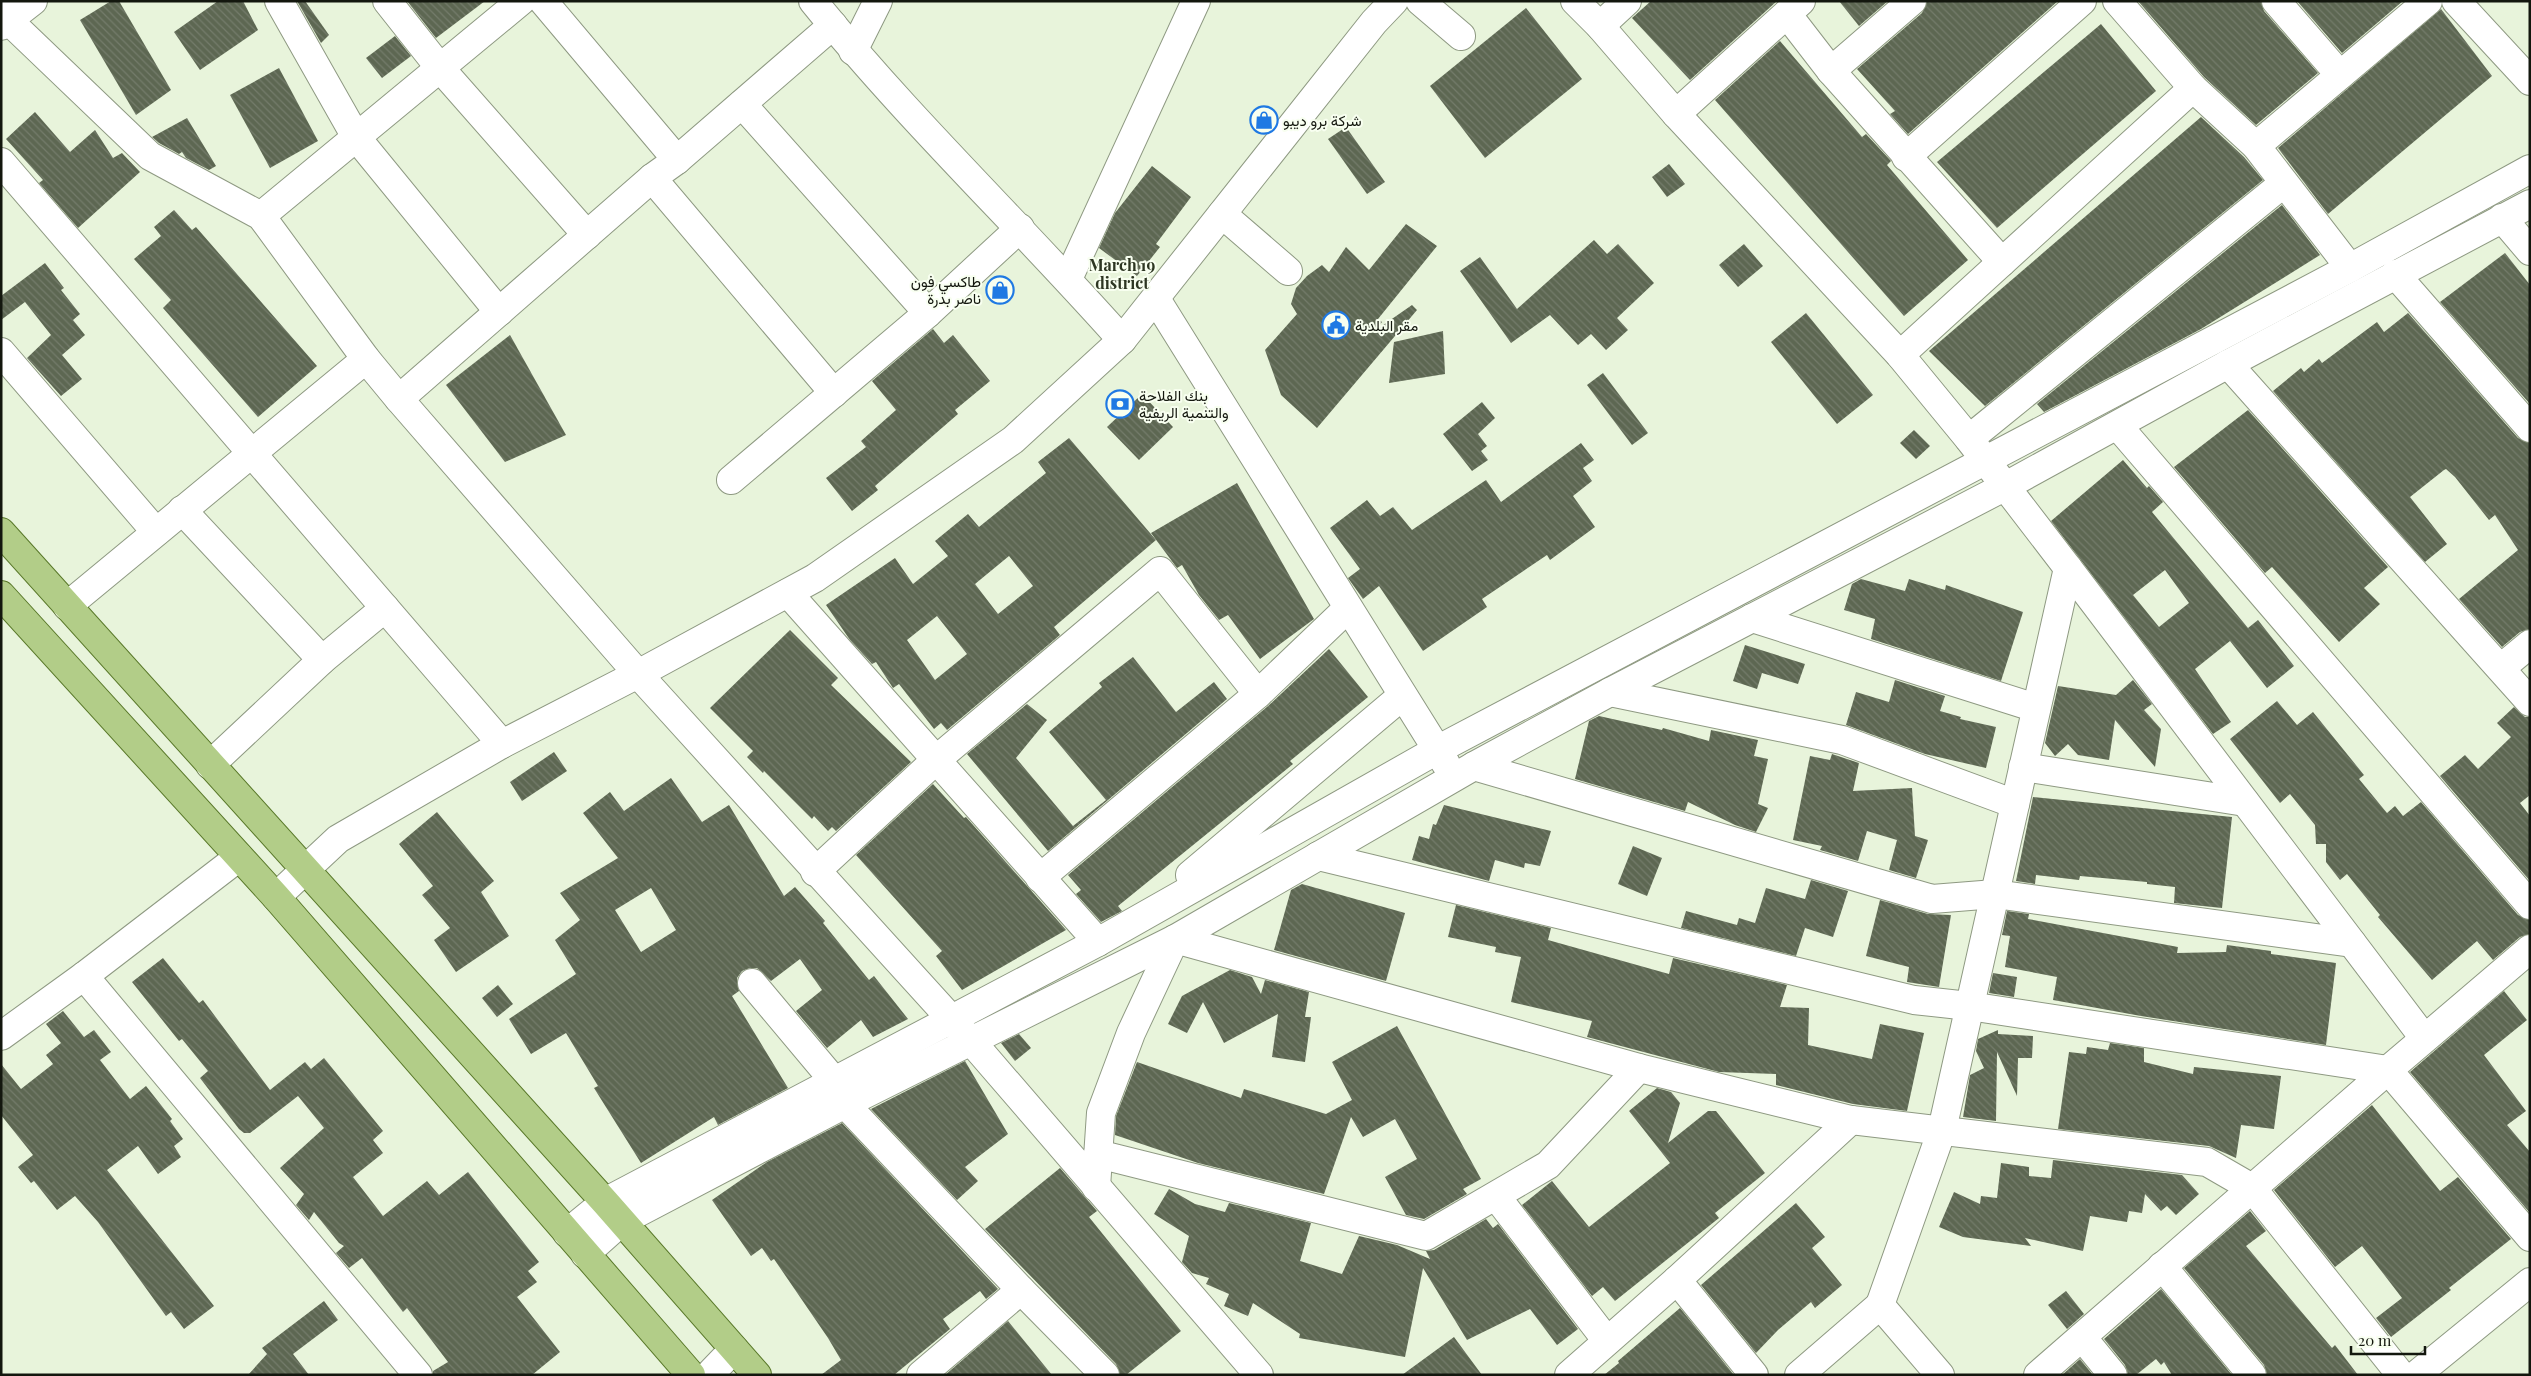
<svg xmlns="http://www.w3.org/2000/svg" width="2531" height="1376" viewBox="0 0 2531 1376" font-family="'Playfair Display',Vazirmatn,serif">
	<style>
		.building { fill: url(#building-back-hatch); fill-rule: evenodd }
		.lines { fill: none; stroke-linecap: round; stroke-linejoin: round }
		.minor-casing { stroke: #8e9982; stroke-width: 30 }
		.major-casing { stroke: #597829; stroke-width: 30 }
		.minor { stroke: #fff; stroke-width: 28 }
		.major { stroke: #b2cd88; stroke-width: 28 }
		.labels { text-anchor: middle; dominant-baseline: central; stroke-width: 4; stroke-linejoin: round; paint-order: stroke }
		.poi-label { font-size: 15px; fill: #13170e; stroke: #f8fff0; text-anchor: start }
		.neighbourhood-label { font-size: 16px; font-weight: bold; fill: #2d3622; stroke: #f8fff0 }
	</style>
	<defs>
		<pattern id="building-back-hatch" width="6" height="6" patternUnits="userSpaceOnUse" patternTransform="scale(1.25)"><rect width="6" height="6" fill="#5d6752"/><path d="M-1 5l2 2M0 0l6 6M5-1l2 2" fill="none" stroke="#747c6b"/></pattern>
	</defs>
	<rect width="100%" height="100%" fill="#e8f4db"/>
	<g class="building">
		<polygon points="111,1 119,1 171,90 136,115 80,20"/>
		<polygon points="218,1 243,1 258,30 200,70 174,32"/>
		<polygon points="297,1 305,1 329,35 321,43"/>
		<polygon points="407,1 485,1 436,38"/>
		<polygon points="1651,1 1777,1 1690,80 1632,18"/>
		<polygon points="1839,1 1888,1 1859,26"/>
		<polygon points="1927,1 2058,1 1908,134 1890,114 1895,111 1857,69 1922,13"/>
		<polygon points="2138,1 2261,1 2264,11 2318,73 2256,125 2204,77"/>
		<polygon points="2297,1 2403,1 2342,53"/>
		<polygon points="1526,8 1582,79 1485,158 1430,86"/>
		<polygon points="2441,9 2492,76 2328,214 2278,148"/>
		<polygon points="2101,24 2156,91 1997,228 1937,162"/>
		<polygon points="395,36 411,56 382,78 366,58"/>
		<polygon points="1780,41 1862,137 1866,134 1891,161 1887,165 1968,260 1904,316 1715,100"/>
		<polygon points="279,68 318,141 270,168 230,95"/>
		<polygon points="35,112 70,152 95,130 113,158 122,153 140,172 78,228 39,183 43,180 6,139"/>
		<polygon points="2201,117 2244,157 2263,180 1985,406 1929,351"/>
		<polygon points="187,118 216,166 209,170 186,158 182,152 179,154 159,143 152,137"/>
		<polygon points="1346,127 1385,182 1367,194 1328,139"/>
		<polygon points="1669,164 1685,184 1667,197 1652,177"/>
		<polygon points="1152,166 1191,197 1156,244 1160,247 1137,276 1099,248 1115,213"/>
		<polygon points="2282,205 2320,255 2201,329 2044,412 2037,404"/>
		<polygon points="174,210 192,230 196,227 317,366 258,417 163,308 171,300 134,259 161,236 154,227"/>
		<polygon points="1406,224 1437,246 1378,319 1382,322 1376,330 1412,305 1417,310 1317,428 1281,395 1265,350 1297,314 1291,304 1296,288 1307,276 1322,265 1329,272 1346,247 1369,270"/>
		<polygon points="1594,240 1607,254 1618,244 1654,283 1617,318 1628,330 1606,350 1591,334 1578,345 1550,315 1511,343 1460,271 1480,257 1517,309"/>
		<polygon points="1744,244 1763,266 1738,287 1719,265"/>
		<polygon points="2505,253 2530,285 2530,404 2440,302"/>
		<polygon points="45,263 64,288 61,290 80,314 73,320 85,335 62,355 82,379 61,396 27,358 51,335 25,302 1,320 1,296"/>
		<polygon points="1806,313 1873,395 1837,424 1771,342"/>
		<polygon points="2408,313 2518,438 2530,443 2530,629 2520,632 2502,647 2459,599 2518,550 2495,515 2489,520 2455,477 2446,469 2444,470 2410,497 2447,544 2425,562 2273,391 2301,368 2304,372 2319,359 2322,363 2377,322 2384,332"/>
		<polygon points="933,329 944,343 953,335 990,381 955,410 958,414 875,486 878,490 852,511 826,478 866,447 861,441 896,410 872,381"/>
		<polygon points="1443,331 1445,374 1389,383 1394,342"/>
		<polygon points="510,335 566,435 505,462 446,385"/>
		<polygon points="1603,373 1648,433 1632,445 1587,385"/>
		<polygon points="1142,394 1173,427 1139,460 1107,427"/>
		<polygon points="1482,402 1495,418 1478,434 1487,446 1481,451 1488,460 1472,471 1443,434"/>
		<polygon points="2248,410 2388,567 2364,588 2380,604 2339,642 2272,567 2265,573 2174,467"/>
		<polygon points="1914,430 1930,446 1916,459 1900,443"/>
		<path d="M1069,438L1156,540L1054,627L1060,635L947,730L941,723L934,729L899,684L893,688L876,662L872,664L850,640L826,605L895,558L913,584L948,556L935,541L968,514L979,527L1046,473L1038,462ZM1009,556L1033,586L998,614L975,584ZM937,616L967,654L935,680L907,640Z"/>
		<polygon points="1581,443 1594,460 1583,468 1592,481 1573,496 1595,527 1550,560 1547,555 1482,599 1487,607 1423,651 1379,586 1363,599 1348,578 1360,569 1330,528 1367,500 1380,516 1393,507 1412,530 1486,480 1501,502"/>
		<path d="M2123,460L2147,488L2149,486L2163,502L2152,512L2248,628L2258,620L2294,666L2267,688L2230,641L2195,669L2231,722L2213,734L2051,521ZM2165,570L2189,603L2159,627L2133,595Z"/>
		<polygon points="1237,483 1314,619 1260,659 1228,615 1219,620 1199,595 1182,565 1177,568 1151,533"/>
		<polygon points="1861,579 1905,591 1909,579 1945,590 1946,585 2023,612 2001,681 1871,639 1875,619 1844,610 1852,584"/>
		<polygon points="790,630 838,678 831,685 911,762 836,831 832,827 828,831 814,816 812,819 764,771 763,773 747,757 753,751 710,708"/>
		<polygon points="1745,645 1805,664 1798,684 1762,673 1757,689 1733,681"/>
		<polygon points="1329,649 1368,697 1290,761 1293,764 1118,906 1122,911 1101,922 1076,894 1081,890 1068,875 1268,706"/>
		<polygon points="1133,657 1176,712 1214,682 1227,699 1048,851 967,754 1027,704 1047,720 1016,758 1073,826 1106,800 1049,732 1102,687 1099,683"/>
		<polygon points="1895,680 1945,696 1940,711 1961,717 1960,719 1996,727 1986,768 1925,754 1846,725 1856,692 1889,702"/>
		<polygon points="2133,680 2152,704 2144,710 2161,729 2155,767 2115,720 2109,760 2078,755 2068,744 2055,756 2045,743 2058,686 2116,695"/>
		<polygon points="2277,701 2297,725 2313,712 2364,775 2359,779 2387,813 2395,806 2403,816 2421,802 2518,915 2530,920 2530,934 2520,937 2493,960 2477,941 2432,980 2378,917 2380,915 2347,874 2340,880 2326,862 2326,844 2316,844 2315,825 2290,794 2280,803 2230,739"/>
		<polygon points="2514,707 2525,717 2530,717 2530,795 2520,803 2530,816 2530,881 2440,776 2465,755 2478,769 2511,737 2497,723"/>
		<polygon points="1599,716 1662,730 1663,728 1709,741 1711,730 1758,740 1754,756 1768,759 1758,804 1768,808 1756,832 1735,825 1688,802 1685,811 1575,779 1589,721"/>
		<polygon points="554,752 567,771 522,801 510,782"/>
		<polygon points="1832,754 1859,763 1853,791 1912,788 1915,836 1928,840 1916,878 1889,870 1897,840 1867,831 1858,861 1820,850 1822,846 1793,840 1810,756 1830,760"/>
		<path d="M671,778L702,822L729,805L784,896L795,887L825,921L823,923L869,980L874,976L908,1019L873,1037L861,1020L827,1048L796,1011L822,990L800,959L771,981L757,968H750L742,971L737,978L739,991L732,996L788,1088L718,1125L714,1117L641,1163L594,1088L598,1086L566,1033L531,1054L509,1019L576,974L555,940L580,920L560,893L618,858L583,813L610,792L624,811ZM651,888L676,930L641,952L615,910Z"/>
		<polygon points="933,784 964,818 966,817 1066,930 962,990 936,956 942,951 856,855"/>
		<polygon points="2033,797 2232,817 2222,908 2174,903 2175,887 2147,884 2147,882 2080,876 2079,880 2036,875 2035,884 2016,881"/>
		<polygon points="1444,805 1551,831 1540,866 1525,863 1524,868 1495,860 1489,881 1412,860 1419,836 1429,839 1433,824 1436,825"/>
		<polygon points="437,812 494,881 481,892 509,936 456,972 434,940 450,928 422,895 433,886 399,844"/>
		<polygon points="1633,846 1662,858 1647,896 1618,884"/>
		<polygon points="1811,880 1848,891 1833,937 1805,928 1796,956 1681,928 1686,911 1737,925 1739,918 1755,923 1766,888 1805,899"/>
		<polygon points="1302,884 1405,913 1386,981 1274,950 1291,890"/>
		<polygon points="1880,900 1928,914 1951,915 1939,987 1907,982 1909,967 1866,956"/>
		<polygon points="1456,905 1551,928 1548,940 1669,974 1673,958 1787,985 1780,1007 1809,1008 1808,1045 1872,1059 1880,1024 1924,1033 1907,1111 1853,1104 1776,1085 1776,1074 1719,1072 1587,1037 1592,1021 1511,1002 1521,957 1495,952 1496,947 1448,937"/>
		<polygon points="2007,911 2029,914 2028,919 2178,947 2177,953 2226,952 2227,945 2271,951 2271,954 2336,963 2326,1045 2141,1016 2053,1000 2057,977 2005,967 2010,936 2002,935"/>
		<polygon points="163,958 199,1003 203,1000 270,1090 305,1062 311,1069 324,1058 383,1131 373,1140 383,1153 353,1177 383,1216 427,1181 439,1195 468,1172 539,1262 528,1271 537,1282 517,1297 560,1352 532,1375 433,1375 433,1371 448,1362 407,1308 403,1312 362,1258 349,1268 336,1253 344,1246 339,1243 314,1212 309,1220 296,1205 304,1194 280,1168 324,1128 298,1096 250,1133 244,1133 239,1129 200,1078 208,1071 182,1039 179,1041 132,982"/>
		<polygon points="1230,970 1252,977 1261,994 1265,980 1309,992 1305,1017 1311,1017 1305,1062 1272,1057 1278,1014 1224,1043 1203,1002 1187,1033 1168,1024 1182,996"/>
		<polygon points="1993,973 2017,977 2014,997 1989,993"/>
		<polygon points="498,985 513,1004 497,1017 482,998"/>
		<polygon points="2504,991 2527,1020 2484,1055 2526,1111 2507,1125 2530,1152 2530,1213 2410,1072"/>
		<polygon points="63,1011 84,1037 94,1030 111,1052 100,1060 130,1099 146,1086 172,1119 170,1121 183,1139 174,1146 181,1157 158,1174 138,1146 107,1170 214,1306 184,1329 171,1312 166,1316 98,1222 75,1196 57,1210 34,1181 31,1183 18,1167 33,1155 1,1115 1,1064 21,1089 53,1064 46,1055 61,1043 46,1024"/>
		<polygon points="1397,1026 1481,1179 1463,1189 1467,1194 1424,1219 1406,1215 1385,1177 1417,1159 1395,1119 1363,1137 1351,1117 1324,1194 1198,1163 1115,1135 1116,1116 1137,1062 1241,1098 1244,1089 1326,1114 1352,1100 1332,1062"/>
		<polygon points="1998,1030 1998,1034 2033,1036 2032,1058 2018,1058 2017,1096 1997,1052 1996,1121 1963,1117 1970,1075 1984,1068 1976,1051 1978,1039"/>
		<polygon points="1019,1034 1031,1048 1015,1061 1001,1043"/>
		<polygon points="2110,1043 2144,1048 2144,1062 2193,1074 2194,1067 2281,1076 2274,1129 2241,1125 2236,1158 2209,1146 2058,1129 2069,1052 2086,1054 2087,1047 2108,1050"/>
		<polygon points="965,1061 1008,1134 965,1167 978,1181 957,1200 871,1109"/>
		<polygon points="1657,1088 1671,1092 1680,1103 1668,1143 1708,1111 1716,1111 1765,1173 1715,1213 1719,1218 1615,1301 1603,1287 1592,1296 1522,1205 1552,1181 1589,1227 1670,1163 1629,1111"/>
		<polygon points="2372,1105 2440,1191 2458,1177 2511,1239 2449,1288 2451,1290 2391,1337 2376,1318 2402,1298 2362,1246 2335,1267 2274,1190"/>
		<polygon points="842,1123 998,1289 986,1299 980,1291 943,1319 950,1329 894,1375 821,1375 841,1360 828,1338 774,1259 771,1261 762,1248 751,1256 712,1200 767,1162"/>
		<polygon points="2053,1160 2182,1175 2199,1194 2176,1215 2167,1206 2161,1211 2145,1194 2142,1213 2129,1211 2127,1222 2090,1216 2083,1251 2025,1238 2031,1246 1963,1237 1939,1227 1954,1192 1980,1204 1981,1196 1997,1198 2001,1163 2029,1167 2029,1176 2051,1178"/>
		<polygon points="1060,1168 1097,1211 1089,1217 1181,1331 1126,1375 1120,1375 1116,1364 985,1229"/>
		<polygon points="1169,1189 1195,1204 1225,1212 1229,1203 1311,1223 1300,1261 1342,1274 1359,1236 1397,1245 1430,1259 1426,1251 1434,1250 1486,1219 1493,1228 1498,1224 1578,1329 1557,1345 1530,1309 1467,1340 1423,1268 1405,1357 1299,1338 1300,1334 1253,1303 1248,1316 1224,1306 1229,1294 1206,1284 1209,1278 1192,1273 1182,1262 1189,1236 1154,1214"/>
		<polygon points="1796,1203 1825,1237 1812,1248 1842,1285 1815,1308 1811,1302 1778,1330 1756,1353 1701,1285"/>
		<polygon points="2250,1211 2266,1231 2246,1246 2332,1348 2335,1345 2358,1375 2267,1375 2264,1365 2184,1268"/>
		<polygon points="2161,1289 2232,1375 2172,1375 2164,1362 2161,1365 2156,1359 2136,1375 2128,1375 2125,1365 2104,1339"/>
		<polygon points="2066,1291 2084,1314 2067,1329 2048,1305"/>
		<polygon points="324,1301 338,1320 293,1354 309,1375 248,1375 267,1354 262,1348"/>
		<polygon points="1680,1308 1734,1375 1604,1375 1619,1363 1618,1361"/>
		<polygon points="1008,1321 1052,1375 945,1375"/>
		<polygon points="1454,1337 1482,1375 1402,1375 1439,1348"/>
		<polygon points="2080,1359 2093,1375 2062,1375"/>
	</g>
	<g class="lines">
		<g class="minor-casing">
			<g id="minor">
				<polyline points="279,1 356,137 499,312"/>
				<polyline points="387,1 440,68 587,235"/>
				<polyline points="543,1 677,160"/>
				<path d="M813,1C909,120 1021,226 1122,340"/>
				<polyline points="1420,1 1461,36"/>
				<polyline points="1575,1 1600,26 1676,114 1900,355 1969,439 2068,568 2424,1038"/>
				<polyline points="2117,1 2193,88 2256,146"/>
				<polyline points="2276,1 2340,75"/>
				<polyline points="2456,1 2530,81"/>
				<polyline points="1,9 8,20 150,156 261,216 366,359 399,399 638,674 972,1042 1259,1375"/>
				<polyline points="1787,14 1831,71 2002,262"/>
				<polyline points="1,26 33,1"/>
				<polyline points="1600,26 1627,1"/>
				<polyline points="853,51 878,1"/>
				<polyline points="1831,71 1912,1"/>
				<polyline points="742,104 928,313"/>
				<polyline points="1676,114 1801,1"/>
				<polyline points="1906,157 2082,1"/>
				<polyline points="1,162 502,744"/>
				<polyline points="652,178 834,393"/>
				<polyline points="1222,214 1288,271"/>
				<polyline points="261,216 521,1"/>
				<polyline points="2502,218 2530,251"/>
				<polyline points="2350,268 2256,146 2428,1"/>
				<polyline points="2395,274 2530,428"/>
				<polyline points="1068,279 1196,1"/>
				<polyline points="1156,299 1446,764"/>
				<polyline points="1,352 156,532"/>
				<polyline points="1900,355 2193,88"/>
				<polyline points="2228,364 2530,702"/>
				<polyline points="399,399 652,178 677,160 833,25"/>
				<polyline points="2118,426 2530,905"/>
				<polyline points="1969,439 2284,183"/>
				<polyline points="731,480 928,313 1020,228"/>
				<polyline points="182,510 322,660"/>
				<polyline points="788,593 1098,942"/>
				<polyline points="67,606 366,359"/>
				<polyline points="1752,618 2036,708"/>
				<polyline points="2501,668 2530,644"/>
				<polyline points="1610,692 1842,740 2015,804"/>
				<polyline points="210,765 322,660 385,608"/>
				<polyline points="1474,766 1932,899 1995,894 2352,943"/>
				<polyline points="2023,767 2245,802"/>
				<polyline points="1318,856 1914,1000 1969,1006 2388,1070 2038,1375"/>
				<polyline points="815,872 936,760 1160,571 1258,694"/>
				<polyline points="1190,875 1402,696"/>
				<polyline points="1040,878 1258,694 1348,608"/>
				<polyline points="276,897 338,839 502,744 638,674 815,578 1013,440 1122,340 1374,22 1394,1"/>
				<polyline points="2530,949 2388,1070 2530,1237"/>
				<polyline points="84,976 418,1375"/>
				<polyline points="752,983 835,1082"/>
				<polyline points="1,1036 84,976 239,857"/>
				<polyline points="845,1104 1021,1290 1105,1375"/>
				<polyline points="1098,1154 1426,1236 1548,1165 1639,1068"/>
				<polyline points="1096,1187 1101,1113 1131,1033 1175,939 1639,1068 1851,1120 2207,1162 2252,1188 2401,1375"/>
				<polyline points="1496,1196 1607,1341"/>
				<polyline points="567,1233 605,1202 1098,942 1437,750 2350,268 2530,169"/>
				<polyline points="585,1254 622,1221 845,1104 1175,939 1474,766 1610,692 2004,487 2228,364 2530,204"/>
				<polyline points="2162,1266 2252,1375"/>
				<polyline points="1677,1280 1754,1375"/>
				<polyline points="1880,1305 1942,1130 2068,568"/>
				<polyline points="2082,1337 2113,1375"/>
				<polyline points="709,1375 734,1349"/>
				<polyline points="921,1375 1021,1290"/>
				<polyline points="1569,1375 1677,1280 1851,1120"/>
				<polyline points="1799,1375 1880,1305 1940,1375"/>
				<polyline points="2416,1375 2530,1282"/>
			</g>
		</g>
		<g class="major-casing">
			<g id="major">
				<polyline points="1,532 605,1202 757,1375"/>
				<polyline points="1,595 276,897 691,1375"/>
			</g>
		</g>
		<use href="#minor" class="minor"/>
		<use href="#major" class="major"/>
	</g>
	<defs>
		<g id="shop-ring" transform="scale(1.4375)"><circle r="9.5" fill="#f8fff0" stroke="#1f79e3" stroke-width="1.5"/><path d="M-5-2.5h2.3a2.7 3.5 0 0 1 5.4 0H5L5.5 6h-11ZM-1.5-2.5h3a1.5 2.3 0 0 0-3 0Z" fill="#1f79e3"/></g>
		<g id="civic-ring" transform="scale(1.4375)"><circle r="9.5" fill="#f8fff0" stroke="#1f79e3" stroke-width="1.5"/><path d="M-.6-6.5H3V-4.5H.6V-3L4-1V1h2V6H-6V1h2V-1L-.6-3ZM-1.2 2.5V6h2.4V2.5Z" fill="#1f79e3"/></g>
		<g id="bank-ring" transform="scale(1.4375)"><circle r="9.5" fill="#f8fff0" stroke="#1f79e3" stroke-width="1.5"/><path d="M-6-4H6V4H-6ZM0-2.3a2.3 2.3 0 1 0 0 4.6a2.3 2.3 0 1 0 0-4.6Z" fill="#1f79e3"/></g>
	</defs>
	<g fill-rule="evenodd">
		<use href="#shop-ring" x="1264" y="120"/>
		<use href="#shop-ring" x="1000" y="290"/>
		<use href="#civic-ring" x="1336" y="325"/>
		<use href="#bank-ring" x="1120" y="404"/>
	</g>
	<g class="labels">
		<g class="poi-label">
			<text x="1283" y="120">شركة برو ديبو</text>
			<text x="981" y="281" text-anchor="end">طاكسي فون<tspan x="981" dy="17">ناصر بدرة</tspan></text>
			<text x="1355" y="325">مقر البلدية</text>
			<text x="1139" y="395">بنك الفلاحة<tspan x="1139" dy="17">والتنمية الريفية</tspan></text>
		</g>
		<g class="neighbourhood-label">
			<text x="1122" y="264">March 19<tspan x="1122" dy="18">district</tspan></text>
		</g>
	</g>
	<rect width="2531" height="1376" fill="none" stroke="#13170e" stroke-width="5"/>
	<path d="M2351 1346v8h74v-8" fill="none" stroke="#13170e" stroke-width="2.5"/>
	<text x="2358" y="1346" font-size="15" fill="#13170e" stroke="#f8fff0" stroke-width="4" paint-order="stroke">20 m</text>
</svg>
